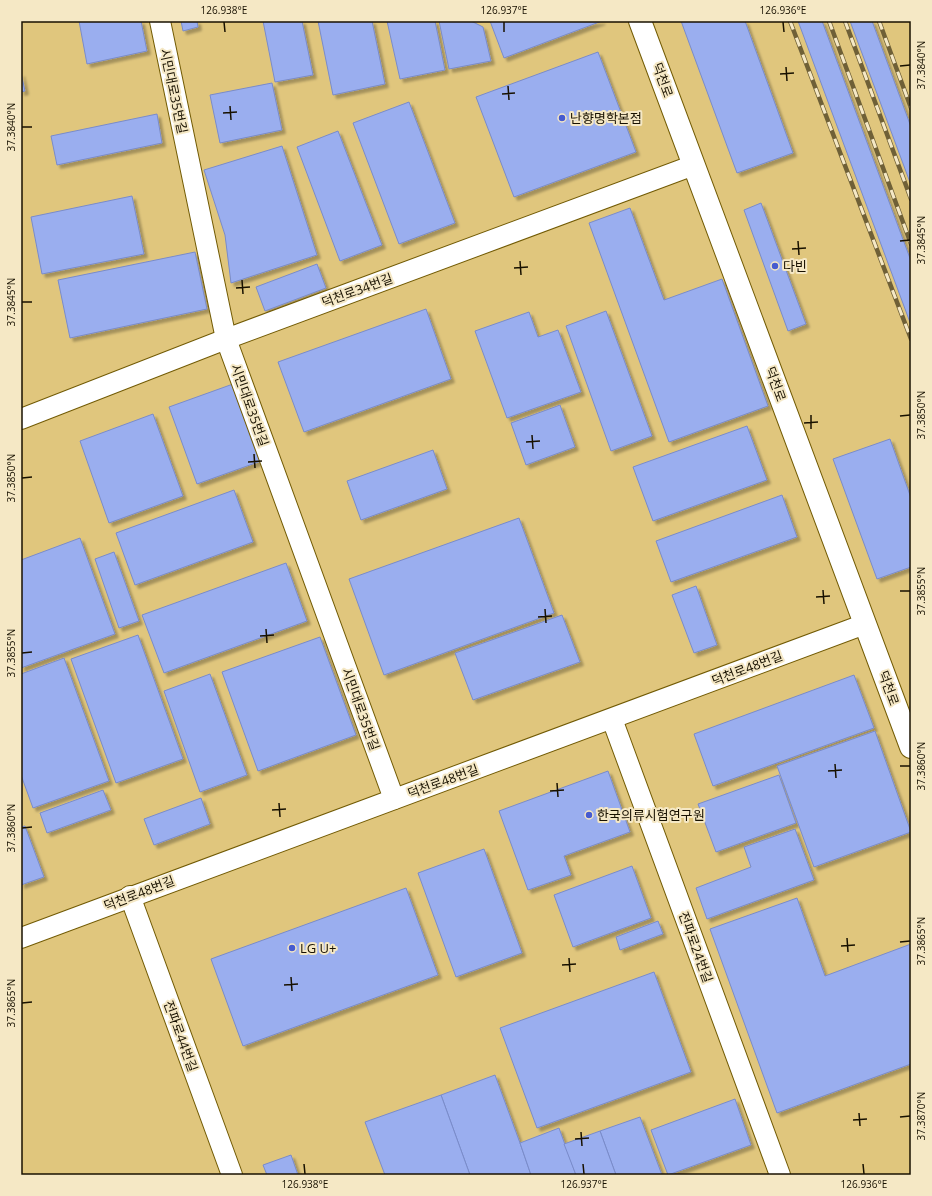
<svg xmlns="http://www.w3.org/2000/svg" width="932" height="1196" viewBox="0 0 932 1196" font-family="'Open Sans','Noto Sans KR',sans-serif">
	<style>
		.building { fill: #9aaeef; stroke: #798bca; filter: url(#shadow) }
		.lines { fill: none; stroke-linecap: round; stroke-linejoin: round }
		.minor-casing { stroke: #725b05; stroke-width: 22 }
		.tertiary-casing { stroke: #725b05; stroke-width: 24 }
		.minor { stroke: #fff; stroke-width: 20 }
		.tertiary { stroke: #fff; stroke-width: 22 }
		.rail-casing { stroke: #6f6037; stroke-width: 4.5 }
		.rail { stroke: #f5e8c5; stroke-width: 3; stroke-dasharray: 9; stroke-linecap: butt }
		.ticks { fill: none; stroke: #181100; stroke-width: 1.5 }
		.poi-dot { fill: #465bcf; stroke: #f5e8c5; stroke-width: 1.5 }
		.labels { text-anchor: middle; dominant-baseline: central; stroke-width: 4; stroke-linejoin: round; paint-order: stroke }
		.street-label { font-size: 13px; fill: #181100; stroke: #f5e8c5 }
		.poi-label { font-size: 13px; fill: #181100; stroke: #f5e8c5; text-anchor: start }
		.neatline { fill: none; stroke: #181100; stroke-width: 1.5 }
		.ticks-label { font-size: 10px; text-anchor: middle; fill: #181100 }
	</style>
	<defs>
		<filter id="shadow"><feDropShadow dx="3.5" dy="3.5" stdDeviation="1" flood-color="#0004"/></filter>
	</defs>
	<rect width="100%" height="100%" fill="#e0c67d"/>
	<g class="building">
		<polygon points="79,21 141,21 147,51 87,64"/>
		<polygon points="181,21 197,21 198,27 183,31"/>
		<polygon points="263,21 302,21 313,75 275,82"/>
		<polygon points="318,21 372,21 385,84 333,95"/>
		<polygon points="387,21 435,21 445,70 400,79"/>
		<polygon points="439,21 471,21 483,27 491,61 449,69"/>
		<polygon points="490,21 602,21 504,58"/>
		<polygon points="681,21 745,21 793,153 737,173"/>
		<polygon points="798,21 822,21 911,261 911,325"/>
		<polygon points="850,21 872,21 911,127 911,185"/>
		<polygon points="598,52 636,152 514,197 476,97"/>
		<polygon points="21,73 25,91 21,92"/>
		<polygon points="272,83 282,130 220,143 210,95"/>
		<polygon points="409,102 455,223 399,244 353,123"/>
		<polygon points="157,114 162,143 57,165 51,136"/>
		<polygon points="338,131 382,245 340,261 297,147"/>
		<polygon points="282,146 317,255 231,283 225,235 204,170"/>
		<polygon points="132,196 144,254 42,274 31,217"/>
		<polygon points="761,203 806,324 788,331 744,210"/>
		<polygon points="630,208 664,300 722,279 768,406 669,442 589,223"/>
		<polygon points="195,252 207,309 70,338 58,280"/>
		<polygon points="317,264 326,288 265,311 256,287"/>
		<polygon points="426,309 451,379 304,432 278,362"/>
		<polygon points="606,311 652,436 611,451 566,326"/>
		<polygon points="529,312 538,337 558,330 581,392 507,418 475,331"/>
		<polygon points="233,384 261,461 197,484 169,407"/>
		<polygon points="560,405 575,447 526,465 511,423"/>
		<polygon points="153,414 183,496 109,523 80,441"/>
		<polygon points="747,426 767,480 653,521 633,467"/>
		<polygon points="890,439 911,498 911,567 877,579 833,459"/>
		<polygon points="433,450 447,489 361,520 347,481"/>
		<polygon points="234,490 253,542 135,585 116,533"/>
		<polygon points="782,495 797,537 671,582 656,541"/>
		<polygon points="519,518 554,613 384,675 349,579"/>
		<polygon points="80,538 115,634 21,668 21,560"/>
		<polygon points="114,552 139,621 119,628 95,559"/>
		<polygon points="286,563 307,621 164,673 142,615"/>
		<polygon points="696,586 717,645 694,653 672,595"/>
		<polygon points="562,615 580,662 473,700 455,653"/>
		<polygon points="138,635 183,759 116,783 71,659"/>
		<polygon points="320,637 356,735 258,771 222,672"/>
		<polygon points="64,658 109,781 33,808 21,775 21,674"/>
		<polygon points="210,674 247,775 200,792 164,691"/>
		<polygon points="854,675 874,728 713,786 694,734"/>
		<polygon points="875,731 911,832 814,867 777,766"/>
		<polygon points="608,771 630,832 564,856 571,875 528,890 499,811"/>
		<polygon points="779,775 796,823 716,852 698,804"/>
		<polygon points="103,790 111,810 47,833 40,813"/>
		<polygon points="201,798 210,824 154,845 144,819"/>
		<polygon points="25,826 44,877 21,885 21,827"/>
		<polygon points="795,829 814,880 707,919 696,888 751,867 744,847"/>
		<polygon points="484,849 522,953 456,977 418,873"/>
		<polygon points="632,866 651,918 573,947 554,895"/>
		<polygon points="406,888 438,975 243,1046 211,959"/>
		<polygon points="797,898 825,976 911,944 911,1064 777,1113 710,929"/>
		<polygon points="658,921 663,934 620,950 616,937"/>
		<polygon points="654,972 691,1072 537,1128 500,1028"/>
		<polygon points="495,1075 520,1143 531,1175 470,1175 441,1095"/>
		<polygon points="441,1095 470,1175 385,1175 365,1122"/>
		<polygon points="735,1099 751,1145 668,1175 651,1130"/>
		<polygon points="640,1117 662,1175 616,1175 600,1131"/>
		<polygon points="559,1128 576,1175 531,1175 520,1143"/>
		<polygon points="600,1131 616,1175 576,1175 564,1144"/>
		<polygon points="291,1155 298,1175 267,1175 263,1165"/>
	</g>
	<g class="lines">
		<g class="minor-casing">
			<g id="minor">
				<polyline points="160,21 226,339 394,799"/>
				<polyline points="21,419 226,339 694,165"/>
				<polyline points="612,719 780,1175"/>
				<polyline points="130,896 232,1175"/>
				<polyline points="21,938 865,624"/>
			</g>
		</g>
		<g class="tertiary-casing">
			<polyline id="tertiary" points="640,21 911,747"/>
		</g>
		<use href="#minor" class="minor"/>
		<use href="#tertiary" class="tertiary"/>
		<g class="rail-casing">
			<g id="rail">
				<polyline points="790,21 911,339"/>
				<polyline points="829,21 911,244"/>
				<polyline points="845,21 911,199"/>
				<polyline points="879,21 911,108"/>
			</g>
		</g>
		<use href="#rail" class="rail"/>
	</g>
	<path class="ticks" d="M224,22L225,32M504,22V32M783,22L784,32M900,66L910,65M786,67L787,81M780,74L794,73M508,86L509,100M502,94L515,93M230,106L231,120M223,113L237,112M22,127H32M798,241L799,255M900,241L910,240M792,249L806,248M520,261L521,275M514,268L528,267M242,280L243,294M236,288L250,287M22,302H32M811,415V429M900,416L910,415M804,423L818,422M532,435L533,449M526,442L540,441M254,454L255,468M248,462L262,461M22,478L32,477M823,590L824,604M900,591H910M816,597L830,596M545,609L546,623M538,617L552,616M266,629L267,643M260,636L274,635M22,653L32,652M835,764L836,778M900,766H910M828,771L842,770M557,783L558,797M550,791L564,790M279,803L280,817M272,810L286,809M22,828L32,827M847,938L848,952M900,942L910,941M841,946L855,945M569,958L570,972M562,965L576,964M291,977L292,991M284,985L298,984M22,1003L32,1002M859,1113L860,1126M900,1117L910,1116M853,1120L867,1119M581,1132L582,1146M575,1139L589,1138M304,1164L305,1174M583,1164L584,1174M863,1164L864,1174"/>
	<g class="poi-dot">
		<circle cx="562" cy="118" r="4"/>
		<circle cx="775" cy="266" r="4"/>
		<circle cx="589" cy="815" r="4"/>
		<circle cx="292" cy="948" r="4"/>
	</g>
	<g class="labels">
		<g class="street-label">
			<text transform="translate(663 80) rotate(70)">덕천로</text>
			<text transform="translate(174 91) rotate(78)">시민대로35번길</text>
			<text transform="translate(357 290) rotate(-20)">덕천로34번길</text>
			<text transform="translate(776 384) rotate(70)">덕천로</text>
			<text transform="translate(250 405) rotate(70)">시민대로35번길</text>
			<text transform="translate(747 668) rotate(-21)">덕천로48번길</text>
			<text transform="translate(889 688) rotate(70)">덕천로</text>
			<text transform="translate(361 709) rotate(70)">시민대로35번길</text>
			<text transform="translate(443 781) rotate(-20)">덕천로48번길</text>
			<text transform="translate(139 893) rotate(-21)">덕천로48번길</text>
			<text transform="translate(696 947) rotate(70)">전파로24번길</text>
			<text transform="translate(181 1036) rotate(70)">전파로44번길</text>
		</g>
		<g class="poi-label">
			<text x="570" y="118">난향명학본점</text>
			<text x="783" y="266">다빈</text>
			<text x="597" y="815">한국의류시험연구원</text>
			<text x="300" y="948">LG U+</text>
		</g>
	</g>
	<rect width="932" height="1196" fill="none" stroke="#f5e8c5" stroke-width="44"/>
	<rect x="22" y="22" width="888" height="1152" class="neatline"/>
	<g class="ticks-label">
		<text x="224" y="14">126.938°E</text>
		<text x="504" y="14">126.937°E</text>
		<text x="783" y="14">126.936°E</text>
		<text transform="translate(921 65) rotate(-90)" y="4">37.3840°N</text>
		<text transform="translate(11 127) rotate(-90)" y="4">37.3840°N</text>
		<text transform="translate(921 240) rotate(-90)" y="4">37.3845°N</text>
		<text transform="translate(11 302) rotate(-90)" y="4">37.3845°N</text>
		<text transform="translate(921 415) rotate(-90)" y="4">37.3850°N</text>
		<text transform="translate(11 478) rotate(-90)" y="4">37.3850°N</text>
		<text transform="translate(921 591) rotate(-90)" y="4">37.3855°N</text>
		<text transform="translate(11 653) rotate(-90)" y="4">37.3855°N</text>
		<text transform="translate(921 766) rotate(-90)" y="4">37.3860°N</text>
		<text transform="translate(11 828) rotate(-90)" y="4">37.3860°N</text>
		<text transform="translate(921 941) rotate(-90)" y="4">37.3865°N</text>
		<text transform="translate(11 1003) rotate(-90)" y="4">37.3865°N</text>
		<text transform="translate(921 1116) rotate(-90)" y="4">37.3870°N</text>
		<text x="305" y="1188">126.938°E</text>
		<text x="584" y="1188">126.937°E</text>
		<text x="864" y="1188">126.936°E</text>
	</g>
</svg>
